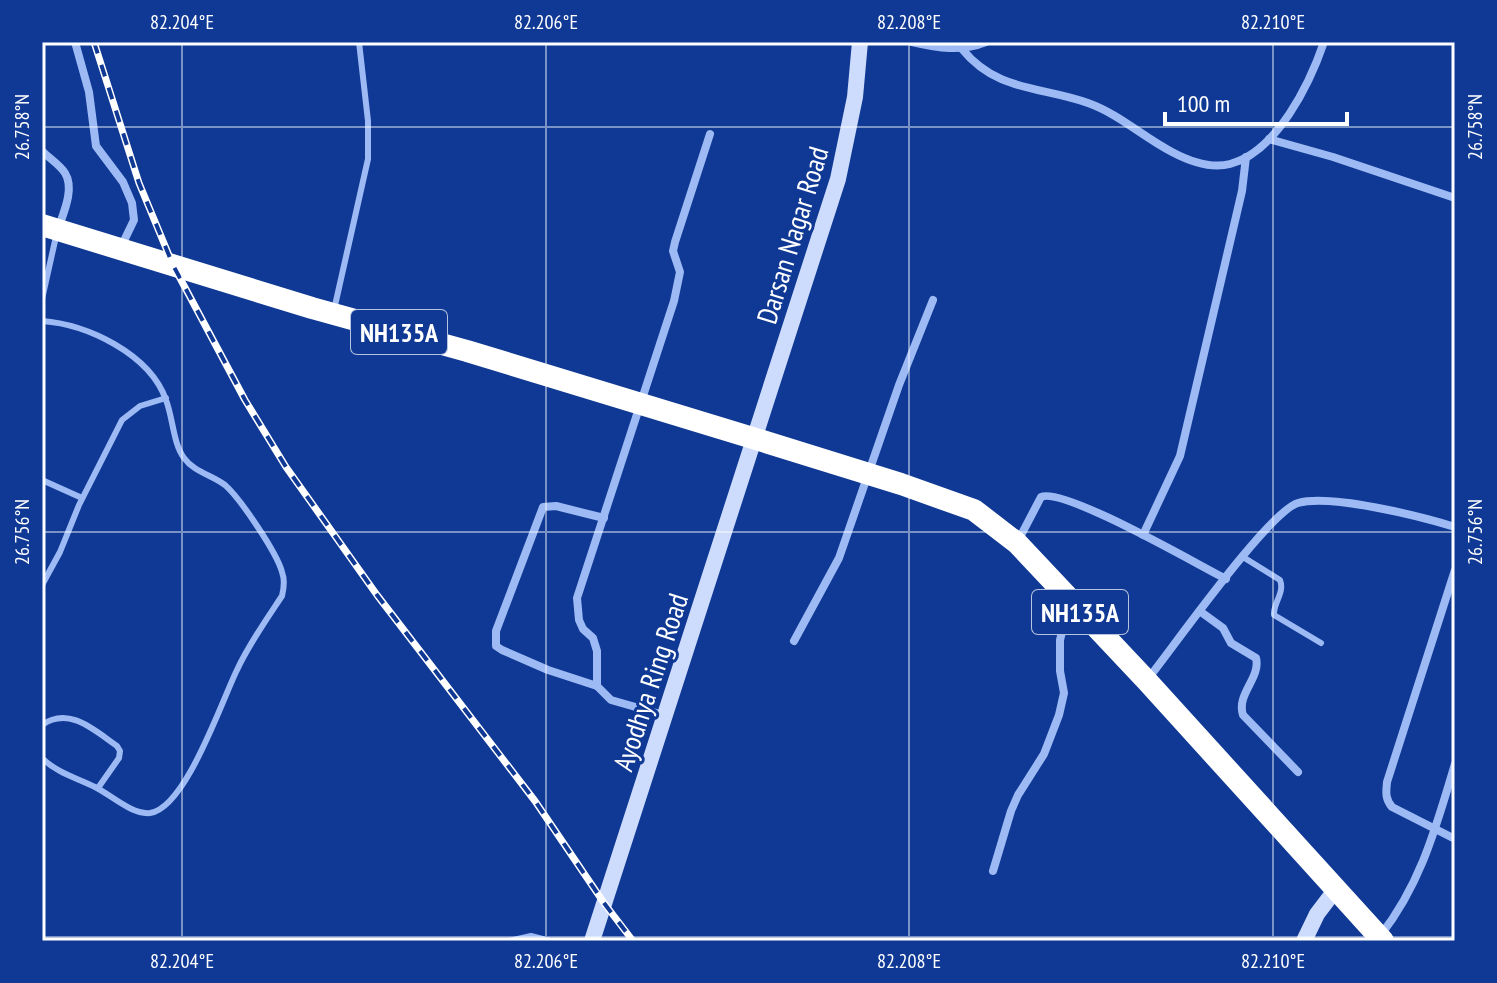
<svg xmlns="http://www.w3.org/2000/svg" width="1497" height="983" viewBox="0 0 1497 983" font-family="'PT Sans Narrow',sans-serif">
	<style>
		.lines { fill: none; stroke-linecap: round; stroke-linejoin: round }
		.lane { stroke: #9dbaf4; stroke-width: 6 }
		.street { stroke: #9dbaf4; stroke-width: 8 }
		.secondary { stroke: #cddcfd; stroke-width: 16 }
		.highway { stroke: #fff; stroke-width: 22 }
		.rail-casing { stroke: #fff; stroke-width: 7 }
		.rail { stroke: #0f3994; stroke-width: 4; stroke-dasharray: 12; stroke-linecap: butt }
		.ticks { fill: none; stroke: #fff; stroke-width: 2; stroke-opacity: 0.45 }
		.labels { text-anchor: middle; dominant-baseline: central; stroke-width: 6; stroke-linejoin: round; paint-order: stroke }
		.shield { fill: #0f3994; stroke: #b7c4df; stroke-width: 2 }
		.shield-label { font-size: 26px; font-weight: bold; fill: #fff }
		.street-label { font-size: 28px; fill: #fff; stroke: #0f3994 }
		.neatline { fill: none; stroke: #fff; stroke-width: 3 }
		.ticks-label { font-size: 20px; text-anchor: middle; fill: #fff }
	</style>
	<rect width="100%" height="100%" fill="#0f3994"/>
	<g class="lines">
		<g class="lane">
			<polyline points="42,299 57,232"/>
			<polyline points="334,310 368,159 368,121 359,42"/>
			<path d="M42,321C87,324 150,354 166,400C173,418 173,443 184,458C194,472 212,475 225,485C240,498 277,553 282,572C285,580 284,588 282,596C266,620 249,644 237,670C222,700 186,808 150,813C132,815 111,795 95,787C77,778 57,773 42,758"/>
			<polyline points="42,480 82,498"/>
			<path d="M1243,557L1280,580C1285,593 1273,603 1274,615L1321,643"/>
			<polyline points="42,585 60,552 79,505 122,420 140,406 166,398"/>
			<path d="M42,725C69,706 94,730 117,746L120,751L119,758L98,788"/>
			<polyline points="509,941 531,936 550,941"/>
		</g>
		<g class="street">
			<polyline points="75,42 89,92 96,146 123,182 132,203 134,220 121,247"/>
			<path d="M912,42C938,48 961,52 986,42"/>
			<path d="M962,49C997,92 1040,86 1088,103C1119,114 1143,137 1172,152C1189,161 1211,169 1230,164C1277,152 1310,83 1324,42"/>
			<polyline points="1269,139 1333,157 1455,198"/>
			<path d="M42,151C49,158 60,165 65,173C75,189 63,214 58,229"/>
			<polyline points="1143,535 1180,456 1242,191 1246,157"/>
			<path d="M1017,543L1041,497C1062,486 1198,565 1226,579"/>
			<path d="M1455,570L1387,782C1386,792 1385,799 1392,807L1455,839"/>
			<path d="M1201,612L1223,628L1231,643L1256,658C1261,678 1236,694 1243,715L1298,772"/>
			<polyline points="794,641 839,558 899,385 933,300"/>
			<path d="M1147,680C1172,649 1269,511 1298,503C1331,494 1420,516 1455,527"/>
			<polyline points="597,686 548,670 502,650 496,646 496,631 543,507 556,506 604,518"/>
			<polyline points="667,716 611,700 597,686 597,651 593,638 583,629 579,620 577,598 674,301 680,272 673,251 675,242 710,134"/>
			<polyline points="993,871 1011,811 1018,795 1044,754 1059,715 1064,693 1060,671 1060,640 1063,628 1073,607"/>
			<path d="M1380,936C1421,884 1436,827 1455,764"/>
		</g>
		<g class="secondary">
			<polyline points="592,941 838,179 855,97 860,42"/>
			<polyline points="1304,941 1317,914 1336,889"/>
		</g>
		<polyline class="highway" points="42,225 312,308 467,351 756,439 901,484 974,510 1017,543 1147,681 1383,941"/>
		<g class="rail-casing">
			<polyline id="rail" points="94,42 139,183 173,265 245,400 286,467 377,595 535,801 604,903 633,941"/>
		</g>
		<use href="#rail" class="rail"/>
	</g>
	<path class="ticks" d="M182,42V941M546,42V941M909,42V941M1273,42V941M42,127H1455M42,532H1455M42,937H1455"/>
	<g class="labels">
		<g class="shield">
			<rect x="351" y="310" width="96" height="44" rx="6"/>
			<rect x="1032" y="590" width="96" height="44" rx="6"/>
		</g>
		<g class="shield-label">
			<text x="399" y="332">NH135A</text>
			<text x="1080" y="612">NH135A</text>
		</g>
		<g class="street-label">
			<text transform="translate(792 235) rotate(-73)">Darsan Nagar Road</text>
			<text transform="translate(650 682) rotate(-72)">Ayodhya Ring Road</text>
		</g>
	</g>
	<rect width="1497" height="983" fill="none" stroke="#0f3994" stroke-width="88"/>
	<path d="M1165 112v12h182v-12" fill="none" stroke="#ffffff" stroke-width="4"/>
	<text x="1177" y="112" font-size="24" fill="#ffffff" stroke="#0f3994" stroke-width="6" paint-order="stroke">100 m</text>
	<rect x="44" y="44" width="1409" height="895" class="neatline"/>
	<g class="ticks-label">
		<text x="182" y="29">82.204°E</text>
		<text x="546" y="29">82.206°E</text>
		<text x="909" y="29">82.208°E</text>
		<text x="1273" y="29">82.210°E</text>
		<text transform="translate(22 127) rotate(-90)" y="7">26.758°N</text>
		<text transform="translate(1475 127) rotate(-90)" y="7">26.758°N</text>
		<text transform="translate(22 532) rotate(-90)" y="7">26.756°N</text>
		<text transform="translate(1475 532) rotate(-90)" y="7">26.756°N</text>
		<text x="182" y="968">82.204°E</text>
		<text x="546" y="968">82.206°E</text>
		<text x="909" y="968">82.208°E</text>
		<text x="1273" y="968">82.210°E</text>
	</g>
</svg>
